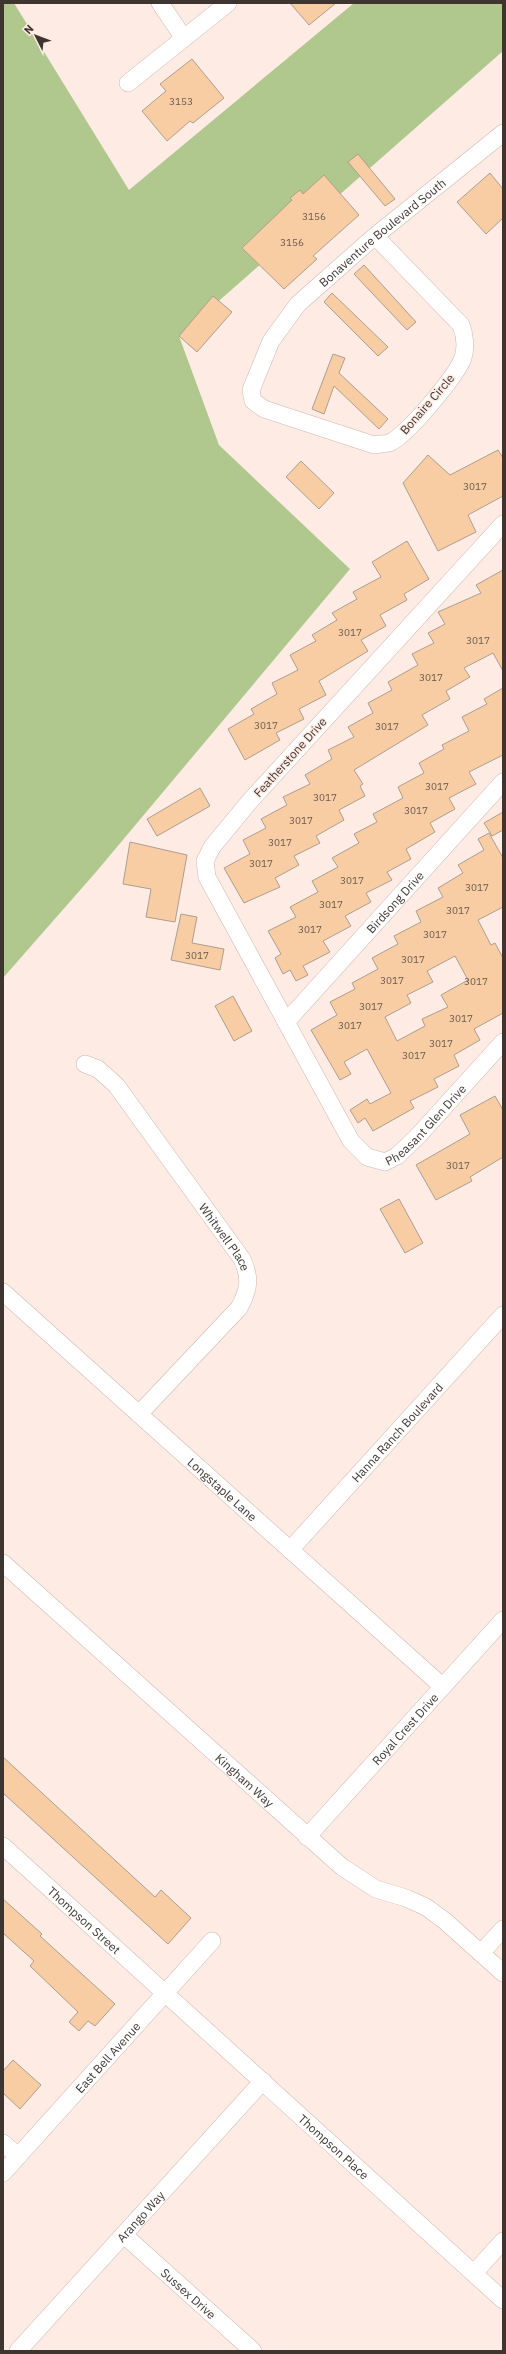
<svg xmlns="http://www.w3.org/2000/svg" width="506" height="2354" viewBox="0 0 506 2354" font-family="'IBM Plex Sans',sans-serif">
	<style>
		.green { fill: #b0c88e }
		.building { fill: #f8cda4; stroke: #ad9e8f; fill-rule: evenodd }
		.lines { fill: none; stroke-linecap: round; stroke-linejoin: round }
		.street-casing { stroke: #cdb7ae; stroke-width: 18 }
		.street { stroke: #fff; stroke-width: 17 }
		.labels { text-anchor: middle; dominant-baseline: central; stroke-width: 3; stroke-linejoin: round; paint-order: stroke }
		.number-label { font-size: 10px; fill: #6c5b4e }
		.street-label { font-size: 12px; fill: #3e3531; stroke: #feece4 }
	</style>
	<rect width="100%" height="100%" fill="#feece4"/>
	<polygon class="green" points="3,3 14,3 129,190 354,3 503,3 503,51 179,336 219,445 350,569 96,872 3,978"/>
	<g class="building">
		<polygon points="290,3 336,3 309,25"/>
		<polygon points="192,59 224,98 193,123 190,121 167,141 142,111 166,91 160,84"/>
		<polygon points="358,154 395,199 385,206 348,162"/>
		<polygon points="490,173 503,189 503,218 486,234 457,202"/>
		<polygon points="324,175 359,215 313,256 317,259 284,289 242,248 292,200 290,198 300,190 303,194"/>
		<polygon points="364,265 416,322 407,330 354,274"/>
		<polygon points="332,293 388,347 378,356 324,302"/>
		<polygon points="213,296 232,312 197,352 179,336"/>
		<polygon points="333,354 345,358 339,373 388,419 379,429 334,386 324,414 312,409"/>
		<polygon points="498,450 503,458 503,496 468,515 476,532 438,551 403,483 428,455 450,475"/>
		<polygon points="301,461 334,493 319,509 286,477"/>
		<polygon points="407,541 429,579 404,594 407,600 380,615 386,626 361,640 368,651 319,681 326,695 299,709 304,719 276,733 280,740 245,760 228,729 254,714 251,709 277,694 272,683 298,670 290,655 316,641 312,635 337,620 332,613 357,599 353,592 381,577 372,562"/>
		<polygon points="503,570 503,671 493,653 464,668 470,677 446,691 450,699 422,715 428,725 354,770 363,784 360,786 365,796 339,810 344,820 316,836 320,843 294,856 299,865 275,878 280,887 244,903 224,868 250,854 243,840 266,828 261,819 287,805 283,797 310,784 305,775 332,759 328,750 354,737 348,727 373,713 368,703 392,690 388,682 418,665 412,654 434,643 428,633 445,624 438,612 481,593 476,585"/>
		<polygon points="503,688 503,755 469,772 476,784 449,798 455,809 430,823 435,832 406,849 411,859 387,872 392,880 366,893 371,902 345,916 351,926 323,941 330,952 303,966 308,975 296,981 290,970 283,974 275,958 281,954 268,931 296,917 290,907 318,892 312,881 338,867 332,858 359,843 354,834 377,822 373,814 403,798 398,787 424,773 419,763 444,749 442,745 469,731 462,717 487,704 484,699"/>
		<polygon points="200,788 210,806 157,836 147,819"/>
		<polygon points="503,812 503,830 492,836 484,823"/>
		<path d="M489,833L503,858V907L478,920L491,945L495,943L503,958V1013L474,1029L480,1040L454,1055L459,1066L434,1079L438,1087L410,1101L414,1108L373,1131L365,1118L358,1123L350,1110L367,1099L370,1104L391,1093L367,1049L344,1062L351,1074L340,1080L311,1030L337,1015L330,1002L355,989L352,983L378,969L372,958L398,944L394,936L421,922L416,911L443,897L438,888L463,873L458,865L484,850L478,839ZM455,956L468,980L441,995L448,1007L422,1019L425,1026L397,1041L385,1017L411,1003L407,995L433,982L427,971Z"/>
		<polygon points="130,842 187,855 175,922 146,917 151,889 123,884"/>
		<polygon points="181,914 197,917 192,943 224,949 220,970 171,960"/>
		<polygon points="233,996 252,1031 234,1041 215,1006"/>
		<polygon points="495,1096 503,1110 503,1157 470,1177 472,1181 436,1200 416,1165 470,1134 460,1115"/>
		<polygon points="399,1199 423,1243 405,1253 380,1209"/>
		<polygon points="3,1757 155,1897 161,1890 191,1918 168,1944 3,1793"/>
		<polygon points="3,1899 42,1934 40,1936 115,2004 95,2026 88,2021 79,2031 69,2022 78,2012 30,1966 34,1961 3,1933"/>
		<polygon points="13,2060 41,2085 20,2109 3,2093 3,2071"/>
	</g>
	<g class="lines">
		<g class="street-casing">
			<g id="street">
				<polyline points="160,3 183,37"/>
				<polyline points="128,83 228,3"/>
				<path id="s1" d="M375,236L461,325C465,335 466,348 463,358C456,376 406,437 389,443C384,444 378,444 374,445L264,409L253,401L251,390L271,341L298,304L375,236L503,133"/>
				<path id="s2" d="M503,524L250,801L212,847L205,861L207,877L351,1141L367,1157L385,1162L397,1156L417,1137L503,1042"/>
				<path id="s3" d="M286,1022L503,782"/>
				<path id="s4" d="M85,1064L98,1069L116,1085L242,1259C251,1278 249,1290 239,1308L139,1414"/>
				<path id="s5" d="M3,1292L443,1687"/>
				<path id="s6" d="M290,1550L503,1315"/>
				<path id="s7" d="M3,1563L342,1867L376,1889L406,1898L426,1907L445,1921L503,1973"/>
				<path id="s8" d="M307,1837L503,1620"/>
				<path id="s9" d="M3,1846L503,2300"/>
				<polyline points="481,1953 503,1929"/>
				<polyline points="3,2143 18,2156"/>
				<path id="s10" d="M3,2173L212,1941"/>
				<path id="s11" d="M124,2235L253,2351"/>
				<polyline points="474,2273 503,2241"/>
				<path id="s12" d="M18,2351L263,2081"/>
			</g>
		</g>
		<use href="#street" class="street"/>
	</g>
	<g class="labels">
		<g class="number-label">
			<text x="181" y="101">3153</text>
			<text x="314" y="216">3156</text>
			<text x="292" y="242">3156</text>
			<text x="475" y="486">3017</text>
			<text x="350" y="632">3017</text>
			<text x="478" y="640">3017</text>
			<text x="431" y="677">3017</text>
			<text x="266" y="725">3017</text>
			<text x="387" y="726">3017</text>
			<text x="437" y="786">3017</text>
			<text x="325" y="797">3017</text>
			<text x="416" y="810">3017</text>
			<text x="301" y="820">3017</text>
			<text x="280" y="842">3017</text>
			<text x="261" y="863">3017</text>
			<text x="352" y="880">3017</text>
			<text x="477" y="887">3017</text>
			<text x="331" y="904">3017</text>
			<text x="458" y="910">3017</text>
			<text x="310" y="929">3017</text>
			<text x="435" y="934">3017</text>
			<text x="197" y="955">3017</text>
			<text x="413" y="959">3017</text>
			<text x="392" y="980">3017</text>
			<text x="476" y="981">3017</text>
			<text x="371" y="1006">3017</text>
			<text x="461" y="1018">3017</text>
			<text x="350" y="1025">3017</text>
			<text x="441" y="1043">3017</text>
			<text x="414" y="1055">3017</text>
			<text x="458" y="1165">3017</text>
		</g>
		<g class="street-label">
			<text stroke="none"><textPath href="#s1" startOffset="636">Bonaventure Boulevard South</textPath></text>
			<text transform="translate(427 404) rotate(-49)">Bonaire Circle</text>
			<text transform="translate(290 757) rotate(-48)">Featherstone Drive</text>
			<text stroke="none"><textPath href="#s3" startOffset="162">Birdsong Drive</textPath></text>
			<text stroke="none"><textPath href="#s2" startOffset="864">Pheasant Glen Drive</textPath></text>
			<text stroke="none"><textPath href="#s4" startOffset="225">Whitwell Place</textPath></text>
			<text stroke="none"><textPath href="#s6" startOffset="159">Hanna Ranch Boulevard</textPath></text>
			<text stroke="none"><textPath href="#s5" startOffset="295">Longstaple Lane</textPath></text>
			<text stroke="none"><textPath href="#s8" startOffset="146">Royal Crest Drive</textPath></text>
			<text stroke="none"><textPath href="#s7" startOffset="325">Kingham Way</textPath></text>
			<text stroke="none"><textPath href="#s9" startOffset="110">Thompson Street</textPath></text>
			<text stroke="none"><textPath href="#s10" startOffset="156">East Bell Avenue</textPath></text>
			<text stroke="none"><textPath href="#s9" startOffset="447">Thompson Place</textPath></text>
			<text stroke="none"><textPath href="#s12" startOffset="182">Arango Way</textPath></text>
			<text stroke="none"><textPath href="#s11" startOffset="87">Sussex Drive</textPath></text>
		</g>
	</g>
	<rect width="506" height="2354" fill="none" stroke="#3e3531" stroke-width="8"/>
	<g transform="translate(36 36) rotate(312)" stroke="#feece4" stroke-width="3" paint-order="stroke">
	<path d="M0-3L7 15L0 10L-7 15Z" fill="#3e3531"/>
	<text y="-6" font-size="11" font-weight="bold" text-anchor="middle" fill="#3e3531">N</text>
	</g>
</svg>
